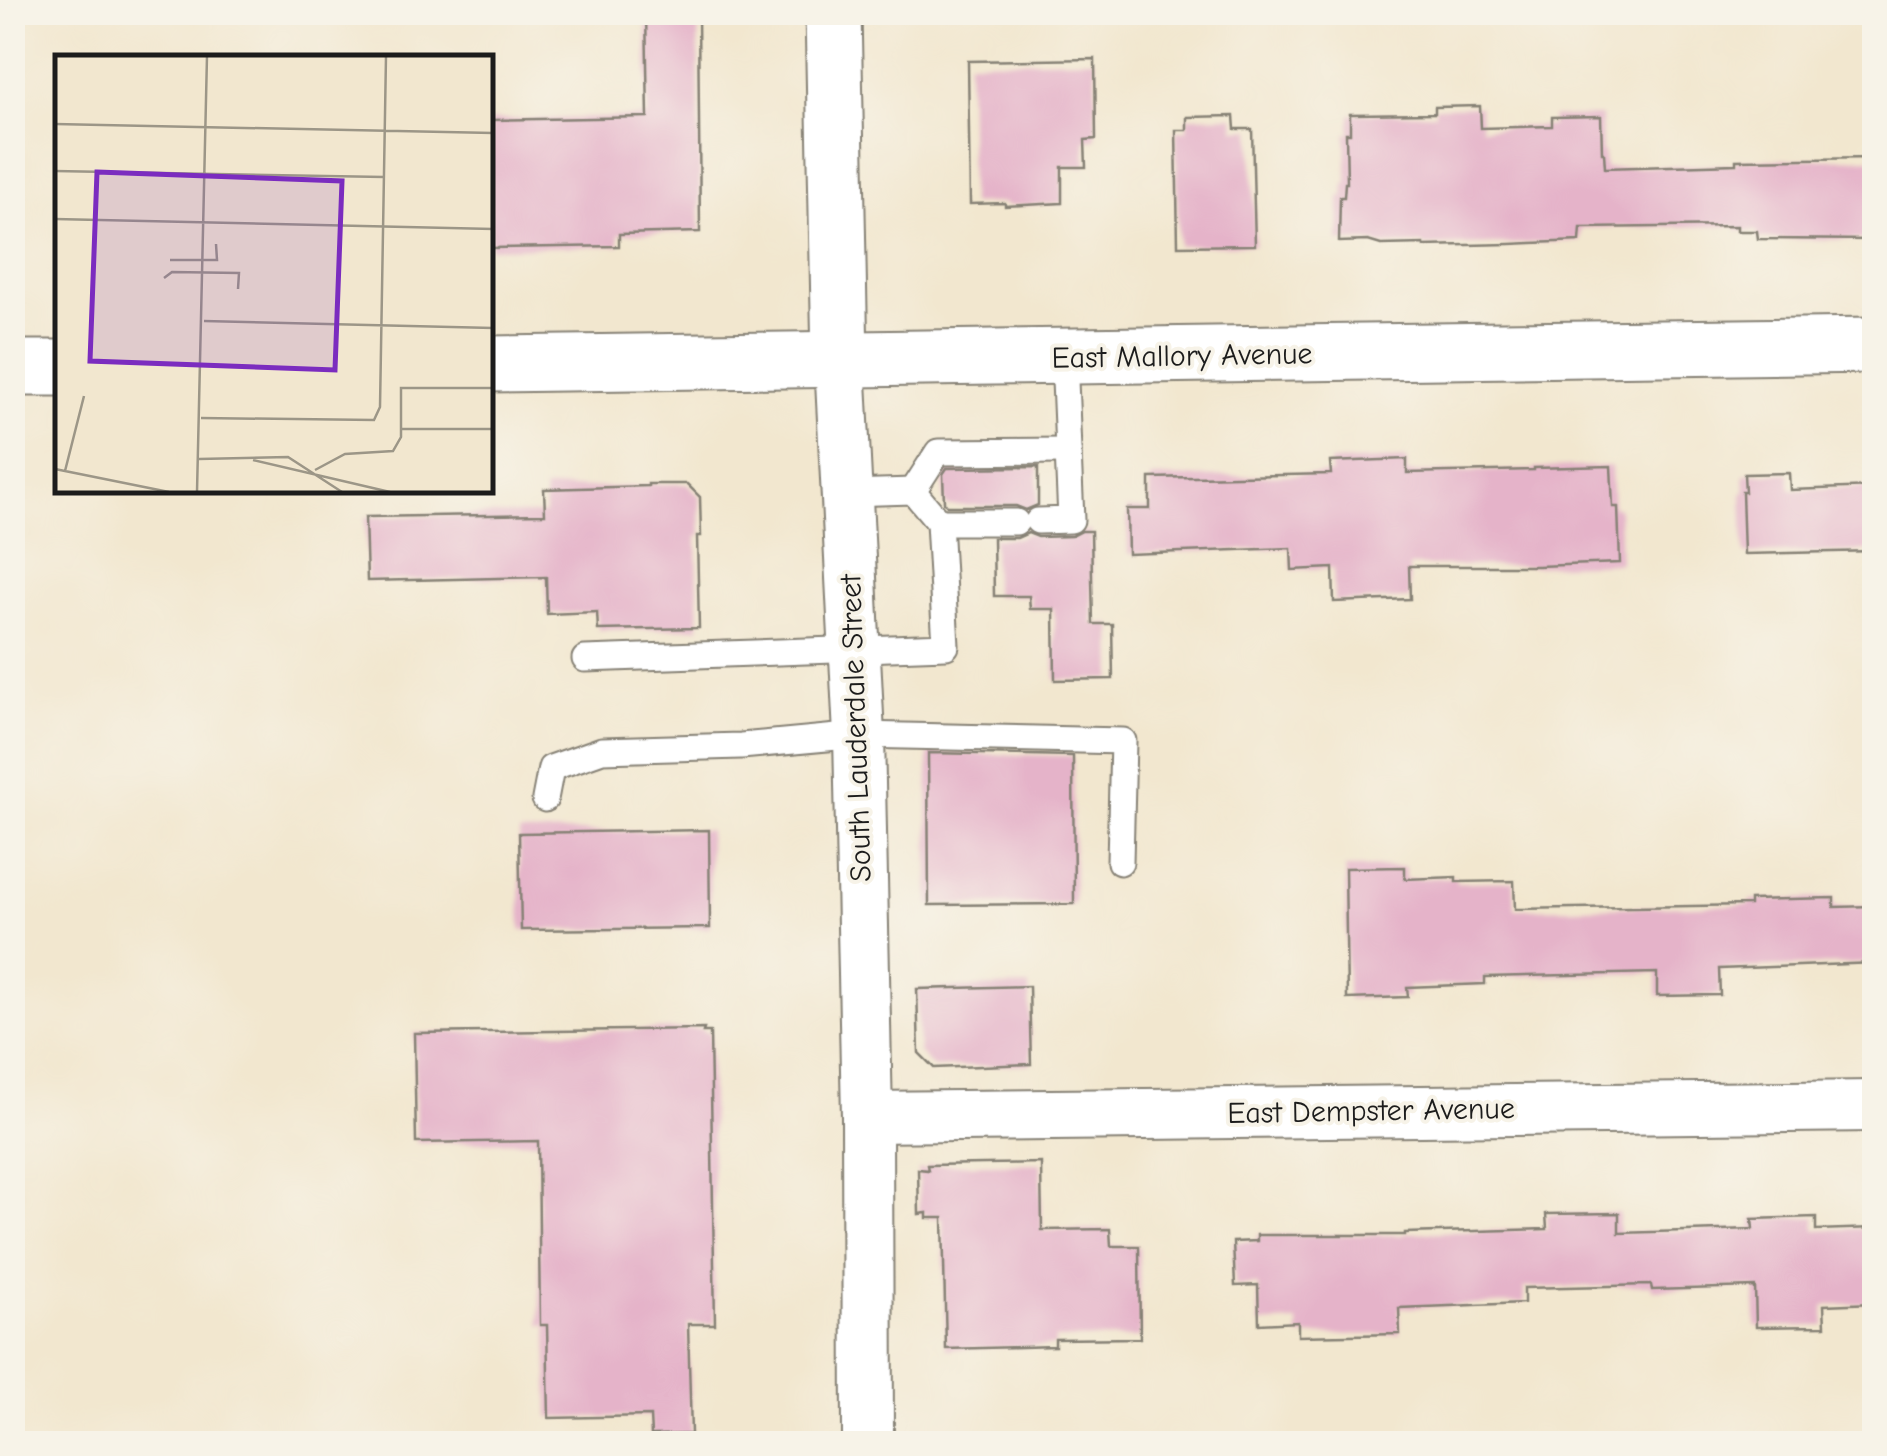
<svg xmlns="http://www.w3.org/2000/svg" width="1887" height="1456" viewBox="0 0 1887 1456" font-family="'Comic Neue',sans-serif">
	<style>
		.building { fill: #e5b3c9 }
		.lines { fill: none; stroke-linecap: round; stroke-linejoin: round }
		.lane-casing { stroke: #878276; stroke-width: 29 }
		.street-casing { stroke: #878276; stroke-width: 54 }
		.secondary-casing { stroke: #878276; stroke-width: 59 }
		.lane { stroke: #fff; stroke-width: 25 }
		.street { stroke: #fff; stroke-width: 50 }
		.secondary { stroke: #fff; stroke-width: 55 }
		.labels { text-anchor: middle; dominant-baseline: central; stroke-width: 8; stroke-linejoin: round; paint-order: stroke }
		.street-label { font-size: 30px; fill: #1c1c1c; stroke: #f7f3e8 }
		.inset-road { fill: none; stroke: #9c9687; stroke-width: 2.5 }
		.view { fill: #7b2cbf; fill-opacity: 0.15; stroke: #7b2cbf; stroke-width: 5 }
		.inset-edge { fill: none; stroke: #1c1c1c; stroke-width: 5 }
	</style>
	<rect width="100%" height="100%" fill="#f7f3e8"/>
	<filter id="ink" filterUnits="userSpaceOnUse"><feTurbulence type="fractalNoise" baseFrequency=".01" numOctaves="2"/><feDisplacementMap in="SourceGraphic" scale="20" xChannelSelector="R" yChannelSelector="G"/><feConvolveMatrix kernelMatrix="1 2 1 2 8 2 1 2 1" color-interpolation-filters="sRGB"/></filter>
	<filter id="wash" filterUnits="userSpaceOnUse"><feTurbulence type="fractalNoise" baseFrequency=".0048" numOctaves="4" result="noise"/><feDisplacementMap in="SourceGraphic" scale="40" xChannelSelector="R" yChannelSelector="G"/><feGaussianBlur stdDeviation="2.25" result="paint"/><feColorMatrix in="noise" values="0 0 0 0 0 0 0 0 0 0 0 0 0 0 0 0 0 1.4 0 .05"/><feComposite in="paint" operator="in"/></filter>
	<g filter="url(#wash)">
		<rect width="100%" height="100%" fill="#f2e7cf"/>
		<g id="blocks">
			<g class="building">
				<polygon points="646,12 698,12 700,232 619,234 619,246 490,248 490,120 648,117"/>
				<polygon points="1095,59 1096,139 1085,140 1086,167 1062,167 1062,203 1005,206 1005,203 970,204 968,61"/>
				<polygon points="1480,106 1481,128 1552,126 1552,117 1601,116 1602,153 1604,153 1605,168 1736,164 1736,160 1874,158 1874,240 1758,239 1757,231 1737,231 1737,226 1581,228 1580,241 1510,244 1424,246 1424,244 1381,245 1368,241 1339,242 1340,197 1344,197 1345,183 1347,183 1346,133 1350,133 1350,114 1435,113 1435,107"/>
				<polygon points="1234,116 1235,129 1252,129 1255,245 1178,246 1176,130 1187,130 1187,117"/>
				<polygon points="1407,459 1407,473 1534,470 1534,468 1611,466 1613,507 1618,507 1620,563 1537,566 1409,566 1410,599 1334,602 1333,568 1292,570 1291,548 1128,554 1127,509 1150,509 1150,478 1331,474 1330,462"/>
				<polygon points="1038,467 1038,505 1026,510 1016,506 947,506 944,502 943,474 947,468"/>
				<polygon points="1789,473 1790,490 1874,487 1874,551 1744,554 1742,492 1745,492 1744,474"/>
				<polygon points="648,484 687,484 700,497 701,536 697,536 699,628 598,630 597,612 547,614 546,577 367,581 365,517 545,514 544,489 648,486"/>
				<polygon points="1082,531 1091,531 1093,624 1112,624 1113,679 1055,680 1054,609 1030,609 1029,596 994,596 993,538 1017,538 1028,533 1038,537 1072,536"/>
				<polygon points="928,753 1073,756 1074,904 929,905"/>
				<polygon points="709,830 710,928 521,930 519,833"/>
				<polygon points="1405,867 1405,879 1456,877 1456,882 1514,881 1515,909 1750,905 1750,900 1834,898 1834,907 1874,906 1874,963 1719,969 1720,995 1657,996 1657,973 1485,977 1485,984 1407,987 1408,997 1347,999 1345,868"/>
				<polygon points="1029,986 1031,1064 934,1068 919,1053 917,989"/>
				<polygon points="704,1029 703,1032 710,1032 715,1324 688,1324 691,1434 651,1435 650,1416 549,1418 547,1325 540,1325 538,1141 416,1143 414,1033"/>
				<polygon points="1041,1163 1042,1230 1110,1229 1111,1246 1139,1246 1140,1338 1055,1339 1055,1346 946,1349 943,1218 927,1218 927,1213 919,1214 918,1169 928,1170 927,1165"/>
				<polygon points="1619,1213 1619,1233 1753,1229 1752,1219 1816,1217 1816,1230 1874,1228 1874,1303 1824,1305 1825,1326 1756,1327 1755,1287 1652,1290 1651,1285 1524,1288 1524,1303 1399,1308 1400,1334 1298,1336 1298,1322 1259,1324 1258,1285 1235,1286 1233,1242 1257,1241 1257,1235 1405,1235 1405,1233 1547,1229 1546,1214"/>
			</g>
		</g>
	</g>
	<g filter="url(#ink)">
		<use href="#blocks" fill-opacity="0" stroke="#878276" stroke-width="2.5"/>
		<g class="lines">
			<g class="lane-casing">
				<g id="lane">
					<polyline points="913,491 938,452 1068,451"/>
					<polyline points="847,493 913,491 939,522 1016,522"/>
					<polyline points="1038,521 1071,520 1064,357"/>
					<polyline points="585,659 946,646 939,522"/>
					<polyline points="545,799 551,768 602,750 741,746 859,735 1123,741 1120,862"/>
				</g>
			</g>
			<g class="street-casing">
				<g id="street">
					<polyline points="840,361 859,735 867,1117 868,1444"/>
					<polyline points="867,1117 1874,1106"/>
				</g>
			</g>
			<g class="secondary-casing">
				<g id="secondary">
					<polyline points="833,12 840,361"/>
					<polyline points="490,364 1874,345"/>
					<polyline points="12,368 58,368"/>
				</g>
			</g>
			<use href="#lane" class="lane"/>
			<use href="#street" class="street"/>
			<use href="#secondary" class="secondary"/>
		</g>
	</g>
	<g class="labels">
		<g class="street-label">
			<text transform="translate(1182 356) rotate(-1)">East Mallory Avenue</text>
			<text transform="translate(856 728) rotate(-92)">South Lauderdale Street</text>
			<text transform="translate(1371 1111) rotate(-1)">East Dempster Avenue</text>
		</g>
	</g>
	<g transform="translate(55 55)">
		<rect width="438" height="438" fill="#f2e7cf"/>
		<path class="inset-road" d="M0,69L438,78M0,116L329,122M0,164L438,174M115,205H162L161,189M109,223L117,217L184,218L183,234M149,266L438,273M146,363L319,365L325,352L331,1M346,374H438M144,404L233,402L287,437M198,405L335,437M0,414L114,437M260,415L290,399L338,396L346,382V333H438M10,416L29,341M142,437L152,1"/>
		<path class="view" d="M42,117L287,126L280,315L35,306Z"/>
		<rect width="438" height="438" class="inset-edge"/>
	</g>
	<rect width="1887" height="1456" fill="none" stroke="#f7f3e8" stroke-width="50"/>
</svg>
